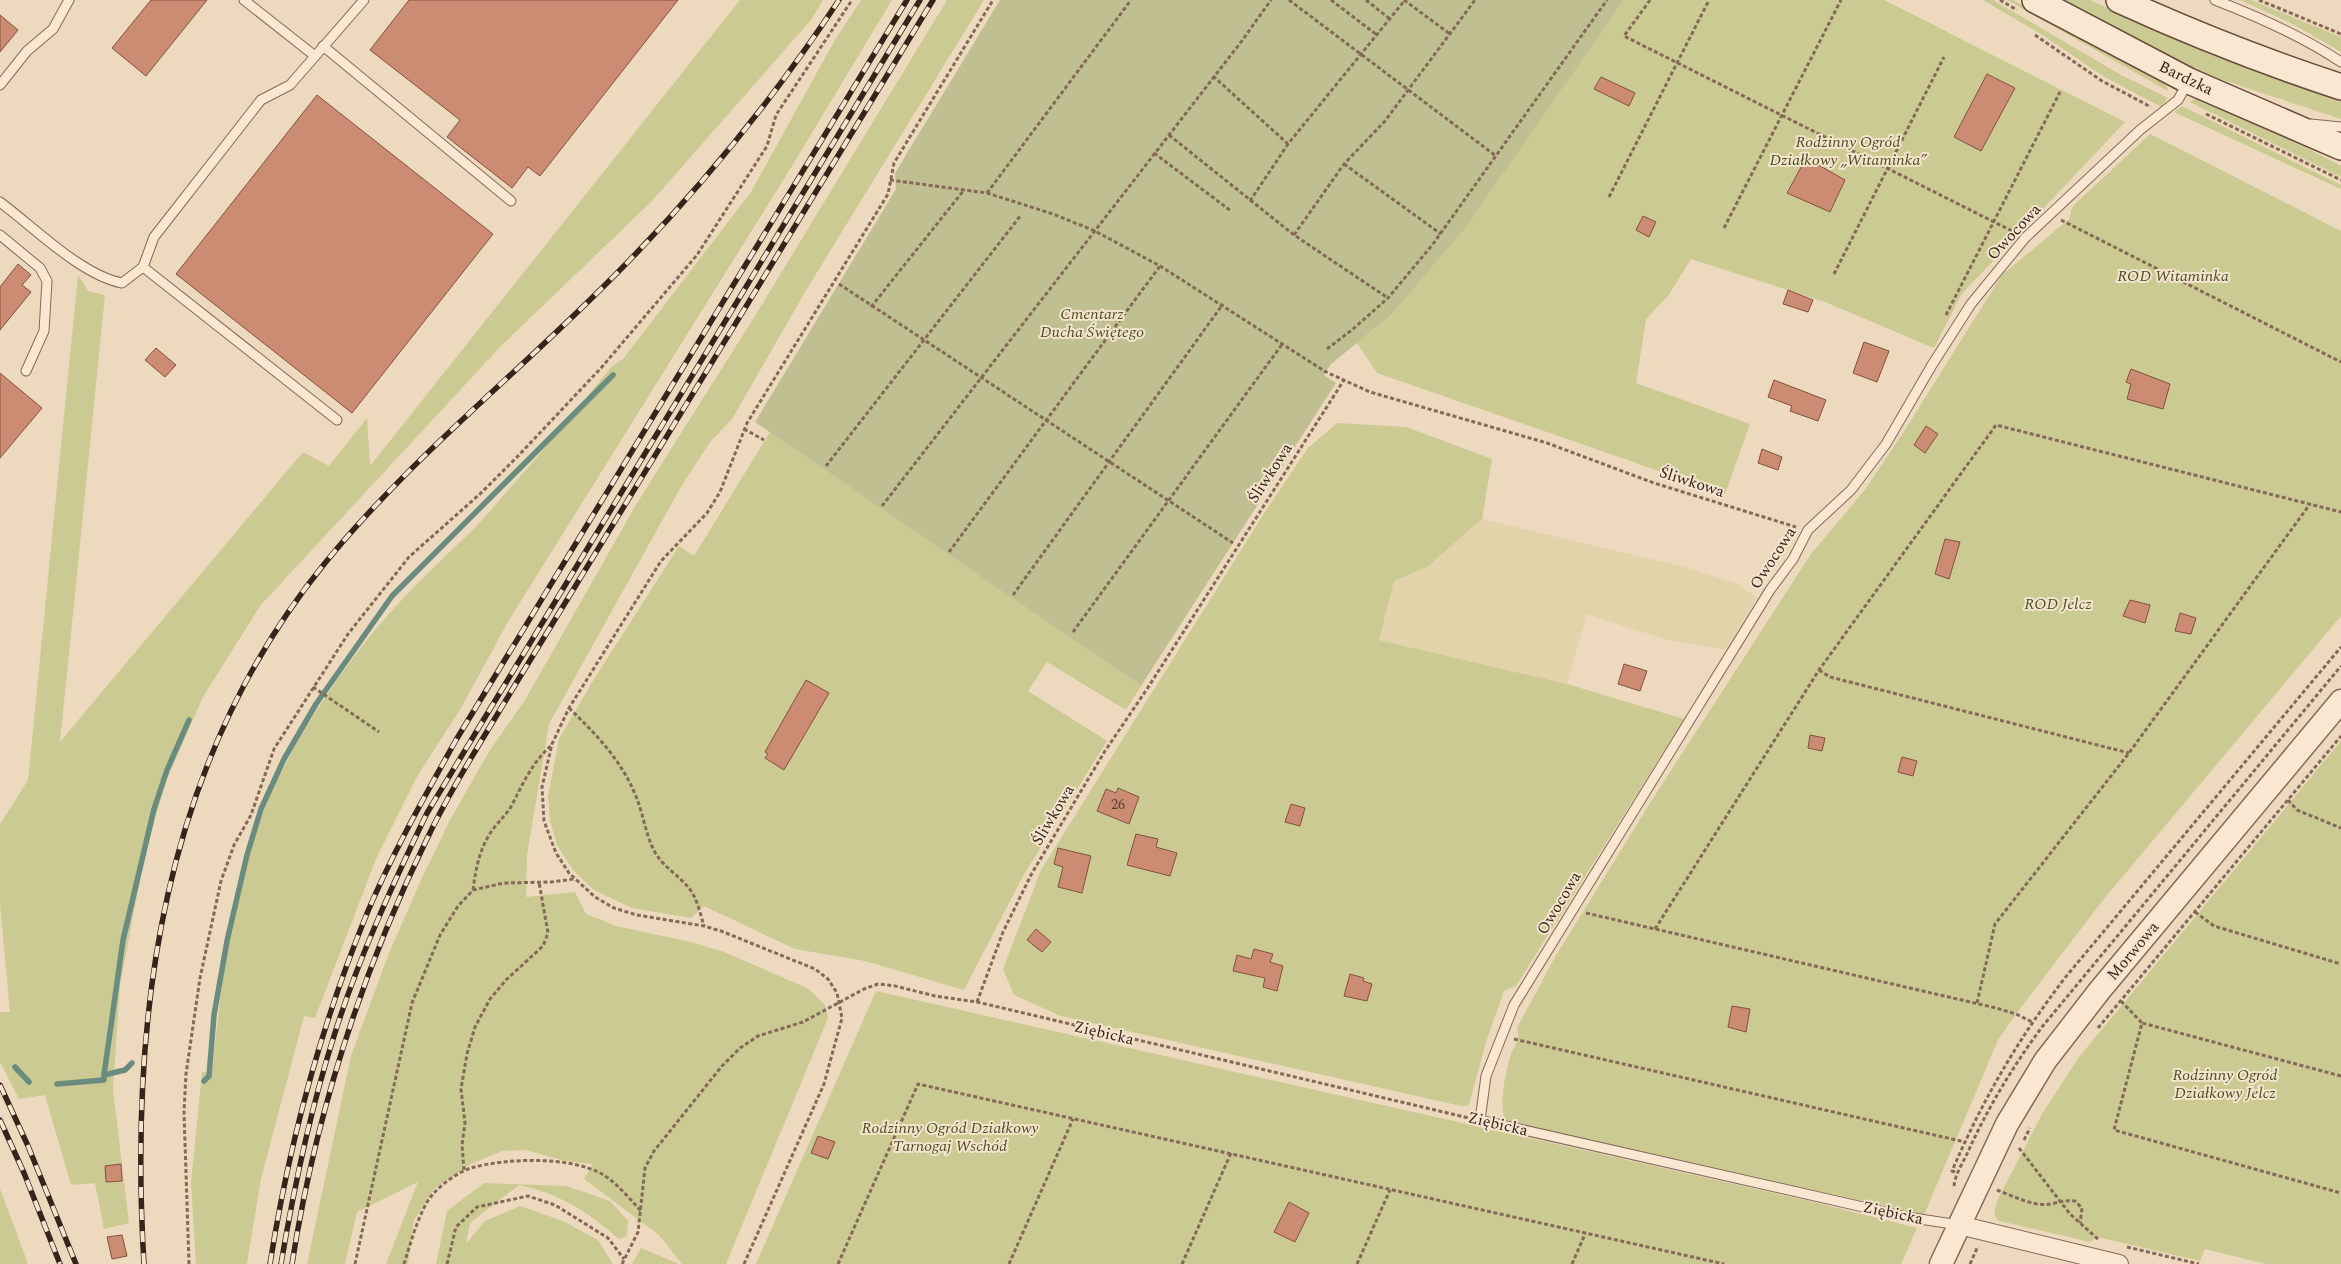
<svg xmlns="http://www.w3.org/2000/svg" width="2341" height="1264" viewBox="0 0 2341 1264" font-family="Spectral,serif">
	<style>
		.farmland { fill: #e3d3ab }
		.green { fill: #cbca92 }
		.cemetery { fill: #bfbf92 }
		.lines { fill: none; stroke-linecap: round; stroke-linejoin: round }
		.stream { stroke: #698c7f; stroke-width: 5.5 }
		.building { fill: #cc8c73; stroke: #84503d }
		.service-casing { stroke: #856957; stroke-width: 11 }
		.minor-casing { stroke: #856957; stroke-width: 20 }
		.tertiary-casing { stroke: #856957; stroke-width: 25 }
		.secondary-casing { stroke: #674b3a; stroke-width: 28 }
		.path { stroke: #856957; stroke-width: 3; stroke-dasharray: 4 2.5; stroke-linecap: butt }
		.service { stroke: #f9e7d1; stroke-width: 9 }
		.minor { stroke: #f9e7d1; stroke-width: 18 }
		.tertiary { stroke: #f9e7d1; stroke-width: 22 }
		.secondary { stroke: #f9e7d1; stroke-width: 25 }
		.rail-casing { stroke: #35241b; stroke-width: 5.5 }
		.rail { stroke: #f5e4cd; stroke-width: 4; stroke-dasharray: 11; stroke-linecap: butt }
		.labels { text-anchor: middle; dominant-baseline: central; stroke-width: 4; stroke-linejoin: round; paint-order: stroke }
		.number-label { font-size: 14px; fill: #5b3e31 }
		.street-label { font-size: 16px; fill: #35241b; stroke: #f5e4cd }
		.park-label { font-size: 16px; font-style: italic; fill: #4b5122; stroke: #f5e4cd }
	</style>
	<rect width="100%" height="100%" fill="#edd9be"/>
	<polygon class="farmland" points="1482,519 1680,566 1736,583 1757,598 1725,650 1667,640 1587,614 1567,684 1379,640 1394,581 1427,567"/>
	<g class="green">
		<polygon points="740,0 823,0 811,20 651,202 500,347 260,606 203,697 167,779 146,848 120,985 113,1089 129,1223 104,1229 95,1183 71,1185 45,1095 19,1099 0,1062 0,1012 10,1012 0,904 0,824 28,780 78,275 88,291 105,295 60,742 303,452 329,466 367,418 370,466"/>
		<path d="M861,0H892L792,166L509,620L461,708L418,775L376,859L315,1018L304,1016L261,1179L247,1264H196L191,1183L202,1072L212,1073C220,994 231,896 259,822C287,749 344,662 398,604C424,575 454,549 481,521C526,471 569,420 611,367L623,359L751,192L835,40Z"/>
		<polygon points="947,0 984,0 805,292 732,419 710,442 682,485 549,724 527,856 526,897 575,892 586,914 616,926 691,942 724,952 807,988 825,1005 828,1018 726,1264 682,1264 659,1235 584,1179 593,1164 566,1161 525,1150 502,1151 471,1164 435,1188 414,1220 408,1264 386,1264 418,1182 357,1212 345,1264 307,1264 351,1056 389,953 422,878 450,820 490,750 525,700 637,503 755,316"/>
		<polygon points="1624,0 1884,0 2125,122 2023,230 2017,229 2012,235 2014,239 1961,295 1934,348 1825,302 1691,259 1668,296 1646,319 1636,383 1750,424 1725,494 1377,373 1357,343 1390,316 1464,228"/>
		<polygon points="1983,0 1993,0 2121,75 2168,98 2161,107 2103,76 2044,36"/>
		<polygon points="2007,0 2013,0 2100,49 2162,80 2166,83 2168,91"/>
		<polygon points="2061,0 2090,0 2206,53 2341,100 2341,119 2192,70"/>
		<polygon points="2240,0 2251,0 2341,37 2341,52 2293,24"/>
		<polygon points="2194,99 2202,99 2303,146 2341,166 2341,177 2190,102"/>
		<polygon points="2182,106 2341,185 2341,189 2174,112"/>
		<path d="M2150,134L2341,231V616L2103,900L2016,1014L1998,1040L1924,1215L1505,1120C1499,1102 1505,1076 1510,1057C1514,1045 1521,1041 1517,1028L1555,957L1652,800L1811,554L1864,491L1903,433L2002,275L2069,219L2072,207Z"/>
		<polygon points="1337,423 1406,427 1492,459 1482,519 1427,567 1394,581 1379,640 1567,684 1684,719 1516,986 1504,991 1486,1042 1469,1105 1461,1106 1061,1016 1014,995 1003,969 1041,870 1263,515 1308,448"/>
		<polygon points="770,432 1141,686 1126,710 1047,662 1028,691 1107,741 1023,876 964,990 865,961 795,949 704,906 691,918 632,908 594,890 573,870 557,845 550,821 548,796 559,739 591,684 679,546 694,556"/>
		<path d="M2341,741V1264H2266L2205,1249L2200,1261L2098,1237L2090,1242L1999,1221C1992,1214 1995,1208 1998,1199L2042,1114L2079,1057Z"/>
		<polygon points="876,991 1809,1201 1917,1228 1901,1264 756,1264"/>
		<path d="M484,1183L567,1186L610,1201L628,1221L627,1236L619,1239C587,1211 560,1194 519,1185L470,1223L466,1244L485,1221L520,1206L563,1221L598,1240L613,1264H436L447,1211Z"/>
		<polygon points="0,1189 27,1261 27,1264 0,1264"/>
		<polygon points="641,1248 679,1264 632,1264"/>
	</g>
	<polygon class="cemetery" points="1000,0 1624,0 1465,228 1390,316 1331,364 1324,375 1336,383 1141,686 755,422 896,189 895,173"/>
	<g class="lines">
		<g class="stream">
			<polyline points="15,1067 29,1082"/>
			<polyline points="104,1075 123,940 154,809 167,770 189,720"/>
			<polyline points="204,1081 209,1076 214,1015 227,941 247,855 261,809 284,759 316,704 392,596 613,375"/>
			<polyline points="57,1084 104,1080 104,1075 125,1070 132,1063"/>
		</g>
	</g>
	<g class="building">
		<polygon points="151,0 207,0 146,76 112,48"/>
		<polygon points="409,0 678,0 540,176 528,167 512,188 447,137 460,120 370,50"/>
		<polygon points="0,15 18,30 0,52"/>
		<polygon points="1987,74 2015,88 1981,151 1954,137"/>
		<polygon points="1601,77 1635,93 1629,106 1594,89"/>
		<polygon points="317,95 493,234 352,413 176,274"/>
		<polygon points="1806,158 1845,180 1830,212 1787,193"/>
		<polygon points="1643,216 1656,222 1649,237 1636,230"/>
		<polygon points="18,264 31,275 22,285 31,292 0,330 0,287"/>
		<polygon points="1788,290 1813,300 1808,312 1783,304"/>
		<polygon points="1864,342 1889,351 1877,382 1853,373"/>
		<polygon points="156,348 176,365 165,377 145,360"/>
		<polygon points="2131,369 2170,384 2163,409 2127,399 2131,384 2126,382"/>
		<polygon points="0,373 42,408 0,458"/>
		<polygon points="1774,380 1826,400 1818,421 1790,411 1792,406 1768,397"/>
		<polygon points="1926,426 1938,434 1925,453 1914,445"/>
		<polygon points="1762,449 1782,457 1778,470 1758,463"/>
		<polygon points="1945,539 1960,542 1949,579 1935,574"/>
		<polygon points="2130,600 2150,605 2145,623 2123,616"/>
		<polygon points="2180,613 2196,618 2191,634 2175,631"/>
		<polygon points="1624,664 1647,671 1640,691 1618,684"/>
		<polygon points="806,680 829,693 784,770 765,758 768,754 765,752"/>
		<polygon points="1810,735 1825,738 1822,751 1808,748"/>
		<polygon points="1902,757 1917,761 1913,776 1898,772"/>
		<polygon points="1118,788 1139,797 1129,824 1097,811 1106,789 1116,793"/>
		<polygon points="1291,804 1305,808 1300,826 1285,822"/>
		<polygon points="1136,834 1158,839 1156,847 1177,853 1170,876 1127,865"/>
		<polygon points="1058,848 1091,856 1082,893 1058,887 1063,867 1054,864"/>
		<polygon points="1036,929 1051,942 1042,952 1027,940"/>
		<polygon points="1254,949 1273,954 1270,962 1283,966 1277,991 1263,987 1265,978 1233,971 1237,955 1251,959"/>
		<polygon points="1350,974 1364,978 1363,981 1372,984 1367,1001 1344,996"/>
		<polygon points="1732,1006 1750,1009 1746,1032 1728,1027"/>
		<polygon points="818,1136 835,1142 828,1159 811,1153"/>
		<polygon points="121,1164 122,1181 106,1182 105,1166"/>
		<polygon points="1289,1202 1309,1213 1295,1242 1274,1232"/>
		<polygon points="122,1235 127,1256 112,1259 107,1237"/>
	</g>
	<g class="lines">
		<g class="service-casing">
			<g id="service">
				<polyline points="244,0 315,56"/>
				<path d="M2215,0C2259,17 2302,36 2341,62"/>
				<polyline points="323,46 511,201"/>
				<polyline points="0,85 27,51 53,29 69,0"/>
				<polyline points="2311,124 2341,127"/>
				<path d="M0,202C35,228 81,275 122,283L143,267"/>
				<polyline points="0,235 40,268 47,281 44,331 26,371"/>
				<polyline points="337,420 143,267 154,237 261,100 290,85 364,0"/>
				<polyline points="1959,1225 1907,1217 1480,1120 1486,1076 1514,1005 1770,590 1793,559 1808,530 1851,490 1886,444 1932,365 1971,304 2025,238 2140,130 2178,100 2188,82"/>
			</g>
		</g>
		<g class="minor-casing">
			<polyline id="minor" points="1959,1225 2119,1264"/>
		</g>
		<g class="tertiary-casing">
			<polyline id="tertiary" points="1941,1264 2007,1124 2045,1061 2100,990 2341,701"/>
		</g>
		<g class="secondary-casing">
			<g id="secondary">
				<polyline points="2035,0 2189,81 2341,147"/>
				<path d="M2119,0C2191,33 2265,62 2341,87"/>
			</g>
		</g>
		<g class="path">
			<polyline points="1289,0 1496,156"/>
			<polyline points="1331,0 1377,35"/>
			<polyline points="1366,0 1390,19"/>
			<polyline points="1404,0 1450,34"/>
			<polyline points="1650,0 1624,36 2014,232"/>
			<polyline points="2000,0 2017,10"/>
			<polyline points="2259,0 2341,34"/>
			<polyline points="2035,35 2102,81 2151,107"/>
			<polyline points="1213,76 1288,144"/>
			<polyline points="2206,114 2341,180"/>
			<polyline points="1169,135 1294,235 1388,298"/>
			<polyline points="1154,153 1231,211"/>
			<polyline points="1344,164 1441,234"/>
			<polyline points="890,180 987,193 1053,214 1095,231 1160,266 1326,372 1370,392 1547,443 1654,483 1796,527"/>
			<polyline points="987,193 1131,0"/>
			<polyline points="1609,197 1709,0"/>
			<polyline points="1250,201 1288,144 1405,0"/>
			<polyline points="2061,220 2341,362"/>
			<polyline points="1724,228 1841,0"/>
			<polyline points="1294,235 1344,164 1385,121 1475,0"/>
			<polyline points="1834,274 1944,57"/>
			<polyline points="839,284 1233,543"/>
			<polyline points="871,307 964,190"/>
			<polyline points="1946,315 2060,92"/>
			<polyline points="1327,349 1353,329 1388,298 1433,244 1607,0"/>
			<polyline points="744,429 764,440"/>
			<polyline points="826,466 1021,215"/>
			<polyline points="882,506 1241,42 1271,0"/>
			<polyline points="949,552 1160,266"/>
			<polyline points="1013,595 1223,304"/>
			<polyline points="1073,632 1283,343"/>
			<polyline points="1819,670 1830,677 2129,753"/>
			<polyline points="313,687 379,732"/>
			<path d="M569,708C597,735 623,762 637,799C644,817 646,837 656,854C664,867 678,875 688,887C697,897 700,913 704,926"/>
			<polyline points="2288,800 2297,810 2341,828"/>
			<path d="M473,890C476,867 480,847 493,829C500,820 507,814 512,805C523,783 533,761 552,745"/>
			<polyline points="2195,912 2214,926 2341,964"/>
			<polyline points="1586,913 1996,1008 2016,1014 2032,1022"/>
			<polyline points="1655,929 1819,670 1996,425 2341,512"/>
			<polyline points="2121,1001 2142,1023"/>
			<polyline points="977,1002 1003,932 1032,873 1105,751 1147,689 1344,380"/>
			<polyline points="1977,1003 1995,924 2129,753 2310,504"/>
			<polyline points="2098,1028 2341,736"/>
			<polyline points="1514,1039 1965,1142"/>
			<polyline points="2341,1076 2142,1023 2114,1130 2341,1193"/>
			<polyline points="2024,1140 2030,1128"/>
			<polyline points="2019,1148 2070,1214 2099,1240"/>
			<polyline points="464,1170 462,1145 465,1123 461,1089 467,1054 475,1027 490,999 506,980 543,946 548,933 539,882"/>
			<path d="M1955,1172L1952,1171C1983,1099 2017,1041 2064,979L2341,647"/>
			<path d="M1954,1186C1955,1175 1962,1164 1967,1154C1987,1109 2013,1066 2042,1027L2341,666"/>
			<path d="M1997,1190C2013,1196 2034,1207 2051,1204C2060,1202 2066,1200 2075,1201L2082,1208L2080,1223"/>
			<polyline points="2127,1247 2199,1264"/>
			<polyline points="189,1264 184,1112 186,1074 200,978 221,881 234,845 251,815 274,749 348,634 409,557 481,493 519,455 601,368 697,255 767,146 776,115 852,0"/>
			<polyline points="355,1264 412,1003 440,935 458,906 473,890 504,883 551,882 574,879"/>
			<path d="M404,1264C410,1245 420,1208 433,1194C442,1184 458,1172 471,1168C506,1158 570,1156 602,1174C617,1183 629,1198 641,1211"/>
			<polyline points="447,1264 456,1227 477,1207 528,1196 555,1205 608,1238 624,1259"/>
			<polyline points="622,1264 638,1232 645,1168 654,1151 722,1066 740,1048 758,1036 803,1022 864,989 878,984 895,986 935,996 977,1002 1469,1118"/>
			<polyline points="744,1264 824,1084 842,1018 837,993 828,979 815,969 721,931 704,926 637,915 614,908 595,897 569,873 556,853 544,821 542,787 552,744 569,708 661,561 707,513 720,492 747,423 888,194 894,163 993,0"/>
			<polyline points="838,1264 918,1084 1724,1264"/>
			<polyline points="1009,1264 1073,1119"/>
			<polyline points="1182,1264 1231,1153"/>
			<polyline points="1357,1264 1390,1190"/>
			<polyline points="1572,1264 1585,1234"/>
			<polyline points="1970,1264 1978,1246"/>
		</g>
		<use href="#service" class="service"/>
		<use href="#minor" class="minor"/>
		<use href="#tertiary" class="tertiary"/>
		<use href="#secondary" class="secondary"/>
		<g class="rail-casing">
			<g id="rail">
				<polyline points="0,1085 28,1146 76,1264"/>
				<polyline points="0,1120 24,1173 60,1264"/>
				<path d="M144,1264C129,1015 162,763 325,563C408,461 511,379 604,286C692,199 771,103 839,0"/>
				<path d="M270,1264C289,1143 321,1025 368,911C393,852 425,796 456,740L907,0"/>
				<path d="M281,1264C294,1187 310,1111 334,1036C358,959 392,886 427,813L920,0"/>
				<path d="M292,1264C315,1117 360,977 425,843C451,788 484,737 515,685L933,0"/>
			</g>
		</g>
		<use href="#rail" class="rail"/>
	</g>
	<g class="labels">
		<g class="number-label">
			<text x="1118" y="804">26</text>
		</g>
		<g class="street-label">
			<text transform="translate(2186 78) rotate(26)">Bardzka</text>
			<text transform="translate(2014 232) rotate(-47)">Owocowa</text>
			<text transform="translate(1270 473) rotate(-57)">Śliwkowa</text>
			<text transform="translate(1692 482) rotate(18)">Śliwkowa</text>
			<text transform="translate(1773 558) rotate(-57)">Owocowa</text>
			<text transform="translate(1053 815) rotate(-59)">Śliwkowa</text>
			<text transform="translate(1559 903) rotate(-59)">Owocowa</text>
			<text transform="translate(2133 951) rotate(-50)">Morwowa</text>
			<text transform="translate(1104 1033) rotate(13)">Ziębicka</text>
			<text transform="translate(1498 1124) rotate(13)">Ziębicka</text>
			<text transform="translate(1893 1213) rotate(12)">Ziębicka</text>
		</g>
		<g class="park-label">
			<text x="1848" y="142">Rodzinny Ogród<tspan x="1848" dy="18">Działkowy „Witaminka”</tspan></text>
			<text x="2173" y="276">ROD Witaminka</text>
			<text x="1092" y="314">Cmentarz<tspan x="1092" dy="18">Ducha Świętego</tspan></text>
			<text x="2058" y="604">ROD Jelcz</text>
			<text x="2225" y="1075">Rodzinny Ogród<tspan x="2225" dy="18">Działkowy Jelcz</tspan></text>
			<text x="950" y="1128">Rodzinny Ogród Działkowy<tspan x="950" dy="18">Tarnogaj Wschód</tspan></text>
		</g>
	</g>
</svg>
